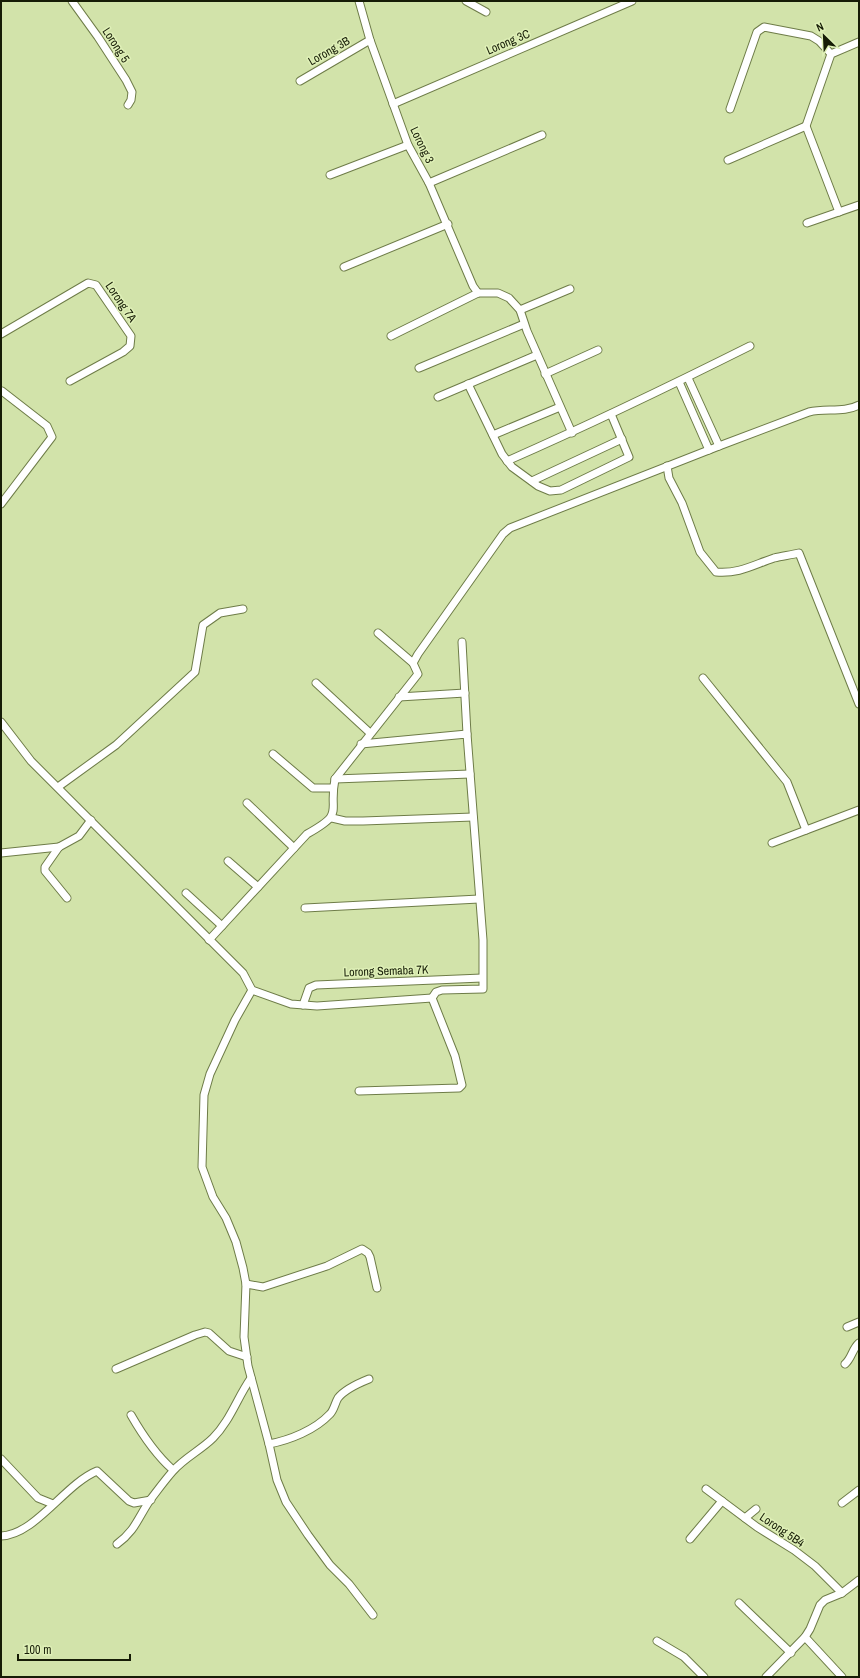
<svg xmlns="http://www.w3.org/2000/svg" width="860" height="1678" viewBox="0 0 860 1678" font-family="'Archivo Narrow',sans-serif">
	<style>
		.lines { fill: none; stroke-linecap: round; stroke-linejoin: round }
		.street-casing { stroke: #6e7c48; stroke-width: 9 }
		.street { stroke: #fff; stroke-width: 7 }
		.labels { text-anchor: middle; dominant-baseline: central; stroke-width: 3; stroke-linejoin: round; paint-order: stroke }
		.street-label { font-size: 12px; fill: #161c06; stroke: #dff0b7 }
	</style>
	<rect width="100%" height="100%" fill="#d2e3aa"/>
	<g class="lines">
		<g class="street-casing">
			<g id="street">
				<polyline points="72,1 98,37 126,80 132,92 131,100 128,105"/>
				<polyline points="359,1 370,40 408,145 429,183 473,286 478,293"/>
				<polyline points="466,1 486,12"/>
				<polyline points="300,81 370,40"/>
				<polyline points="393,104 632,1"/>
				<polyline points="730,109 757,32 764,27 811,36 819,41 831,54"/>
				<polyline points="728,160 806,126"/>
				<polyline points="330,175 408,145"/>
				<polyline points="429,183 542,135"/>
				<polyline points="839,212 806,126 831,54 859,42"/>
				<polyline points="807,223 859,205"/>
				<polyline points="344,267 448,224"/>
				<polyline points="520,310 570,289"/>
				<polyline points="1,334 88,283 96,285 131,336 130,346 123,352 70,381"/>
				<polyline points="391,336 478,293 498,293 509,298 520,310 527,331 572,433"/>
				<polyline points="419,368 524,324"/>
				<polyline points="545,374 598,350"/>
				<polyline points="688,378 719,446"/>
				<polyline points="679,382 709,450"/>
				<polyline points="468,384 502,454 512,467 538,486 550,491 561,490 629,457 611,414"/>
				<polyline points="438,397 537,355"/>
				<polyline points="493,435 560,407"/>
				<path d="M507,461C589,425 670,386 750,346"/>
				<path d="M667,466L669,478L682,503L700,552L716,572C739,574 753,565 774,558C782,556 791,555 799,553L859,704"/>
				<polyline points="532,481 622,439"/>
				<polyline points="1,504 52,437 47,426 2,391"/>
				<polyline points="378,633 413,663"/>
				<polyline points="462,642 467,734"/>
				<polyline points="703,678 787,782 806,830"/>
				<polyline points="316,683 370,733"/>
				<polyline points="399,697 465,693"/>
				<polyline points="1,722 31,761 243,973 252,990 291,1004 317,1006 432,998"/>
				<polyline points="361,744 467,734 483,940 483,989 442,990 436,992 432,998"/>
				<polyline points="273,754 313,788 333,788"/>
				<polyline points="335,779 470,774"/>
				<polyline points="58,787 116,745 195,672 203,625 220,613 243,609"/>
				<polyline points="247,803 294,848"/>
				<polyline points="332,818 345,821 363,821 473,817"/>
				<polyline points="772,843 859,810"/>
				<polyline points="1,853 59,847"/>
				<polyline points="228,861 258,887"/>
				<polyline points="186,893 222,926"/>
				<polyline points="67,898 45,871 45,867 59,847 79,836 91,820"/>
				<polyline points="305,908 479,899"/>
				<path d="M209,940L307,834C346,812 328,814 335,779L418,674L413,663L418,654L503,534L510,528L719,446L809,412C826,408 844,413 859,405"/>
				<polyline points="252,990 235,1020 210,1074 204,1095 202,1167 213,1197 226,1218 236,1242 243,1268 246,1284 244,1337 248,1366 269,1444 277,1480 286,1502 308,1535 330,1565 349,1584 373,1615"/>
				<polyline points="303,1005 309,988 316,985 482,978"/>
				<polyline points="359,1091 459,1088 462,1085 455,1056 432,998"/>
				<polyline points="246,1284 263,1287 327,1266 362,1249 368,1253 370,1257 377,1288"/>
				<polyline points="847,1327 859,1322"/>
				<path d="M845,1364C852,1358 852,1349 859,1343"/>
				<polyline points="116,1369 195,1335 205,1332 209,1333 229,1351 247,1357"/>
				<path d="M131,1415C143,1436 155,1454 173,1470"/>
				<path d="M269,1444C290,1440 315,1430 330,1414C334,1410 335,1403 338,1398C345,1389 359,1383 369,1379"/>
				<polyline points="1,1459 38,1498 53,1504"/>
				<polyline points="706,1489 757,1527 794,1550 815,1566 842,1593"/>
				<polyline points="842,1503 859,1490"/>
				<polyline points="745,1518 756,1509"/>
				<path d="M1,1536C35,1535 65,1484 97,1471L129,1501L134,1503L151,1500"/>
				<polyline points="690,1539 722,1501"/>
				<path d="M117,1544C135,1531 138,1518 150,1500C157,1491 165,1480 173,1471C184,1458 201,1450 213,1438C230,1421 237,1398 251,1378"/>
				<polyline points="739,1603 791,1653"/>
				<polyline points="805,1637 842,1677"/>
				<polyline points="657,1641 684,1657 704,1677"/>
				<polyline points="766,1677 805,1637 810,1629 820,1605 825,1600 842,1593 859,1580"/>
			</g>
		</g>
		<use href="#street" class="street"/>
	</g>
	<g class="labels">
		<g class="street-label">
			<text transform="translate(508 42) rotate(-23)">Lorong 3C</text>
			<text transform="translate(116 45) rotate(57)">Lorong 5</text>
			<text transform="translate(329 51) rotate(-30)">Lorong 3B</text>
			<text transform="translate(422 145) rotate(64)">Lorong 3</text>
			<text transform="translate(121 302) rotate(56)">Lorong 7A</text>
			<text transform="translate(386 971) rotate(-2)">Lorong Semaba 7K</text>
			<text transform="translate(782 1530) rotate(34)">Lorong 5B4</text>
		</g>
	</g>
	<rect width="860" height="1678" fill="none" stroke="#161c06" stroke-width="4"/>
	<g transform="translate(824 36) rotate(336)" stroke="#dff0b7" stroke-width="3" paint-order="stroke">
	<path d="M0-3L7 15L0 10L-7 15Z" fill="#161c06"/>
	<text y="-6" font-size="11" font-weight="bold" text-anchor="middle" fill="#161c06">N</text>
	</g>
	<path d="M18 1654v6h112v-6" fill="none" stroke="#161c06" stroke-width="2"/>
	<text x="24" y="1654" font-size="12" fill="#161c06" stroke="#dff0b7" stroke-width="3" paint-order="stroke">100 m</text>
</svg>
